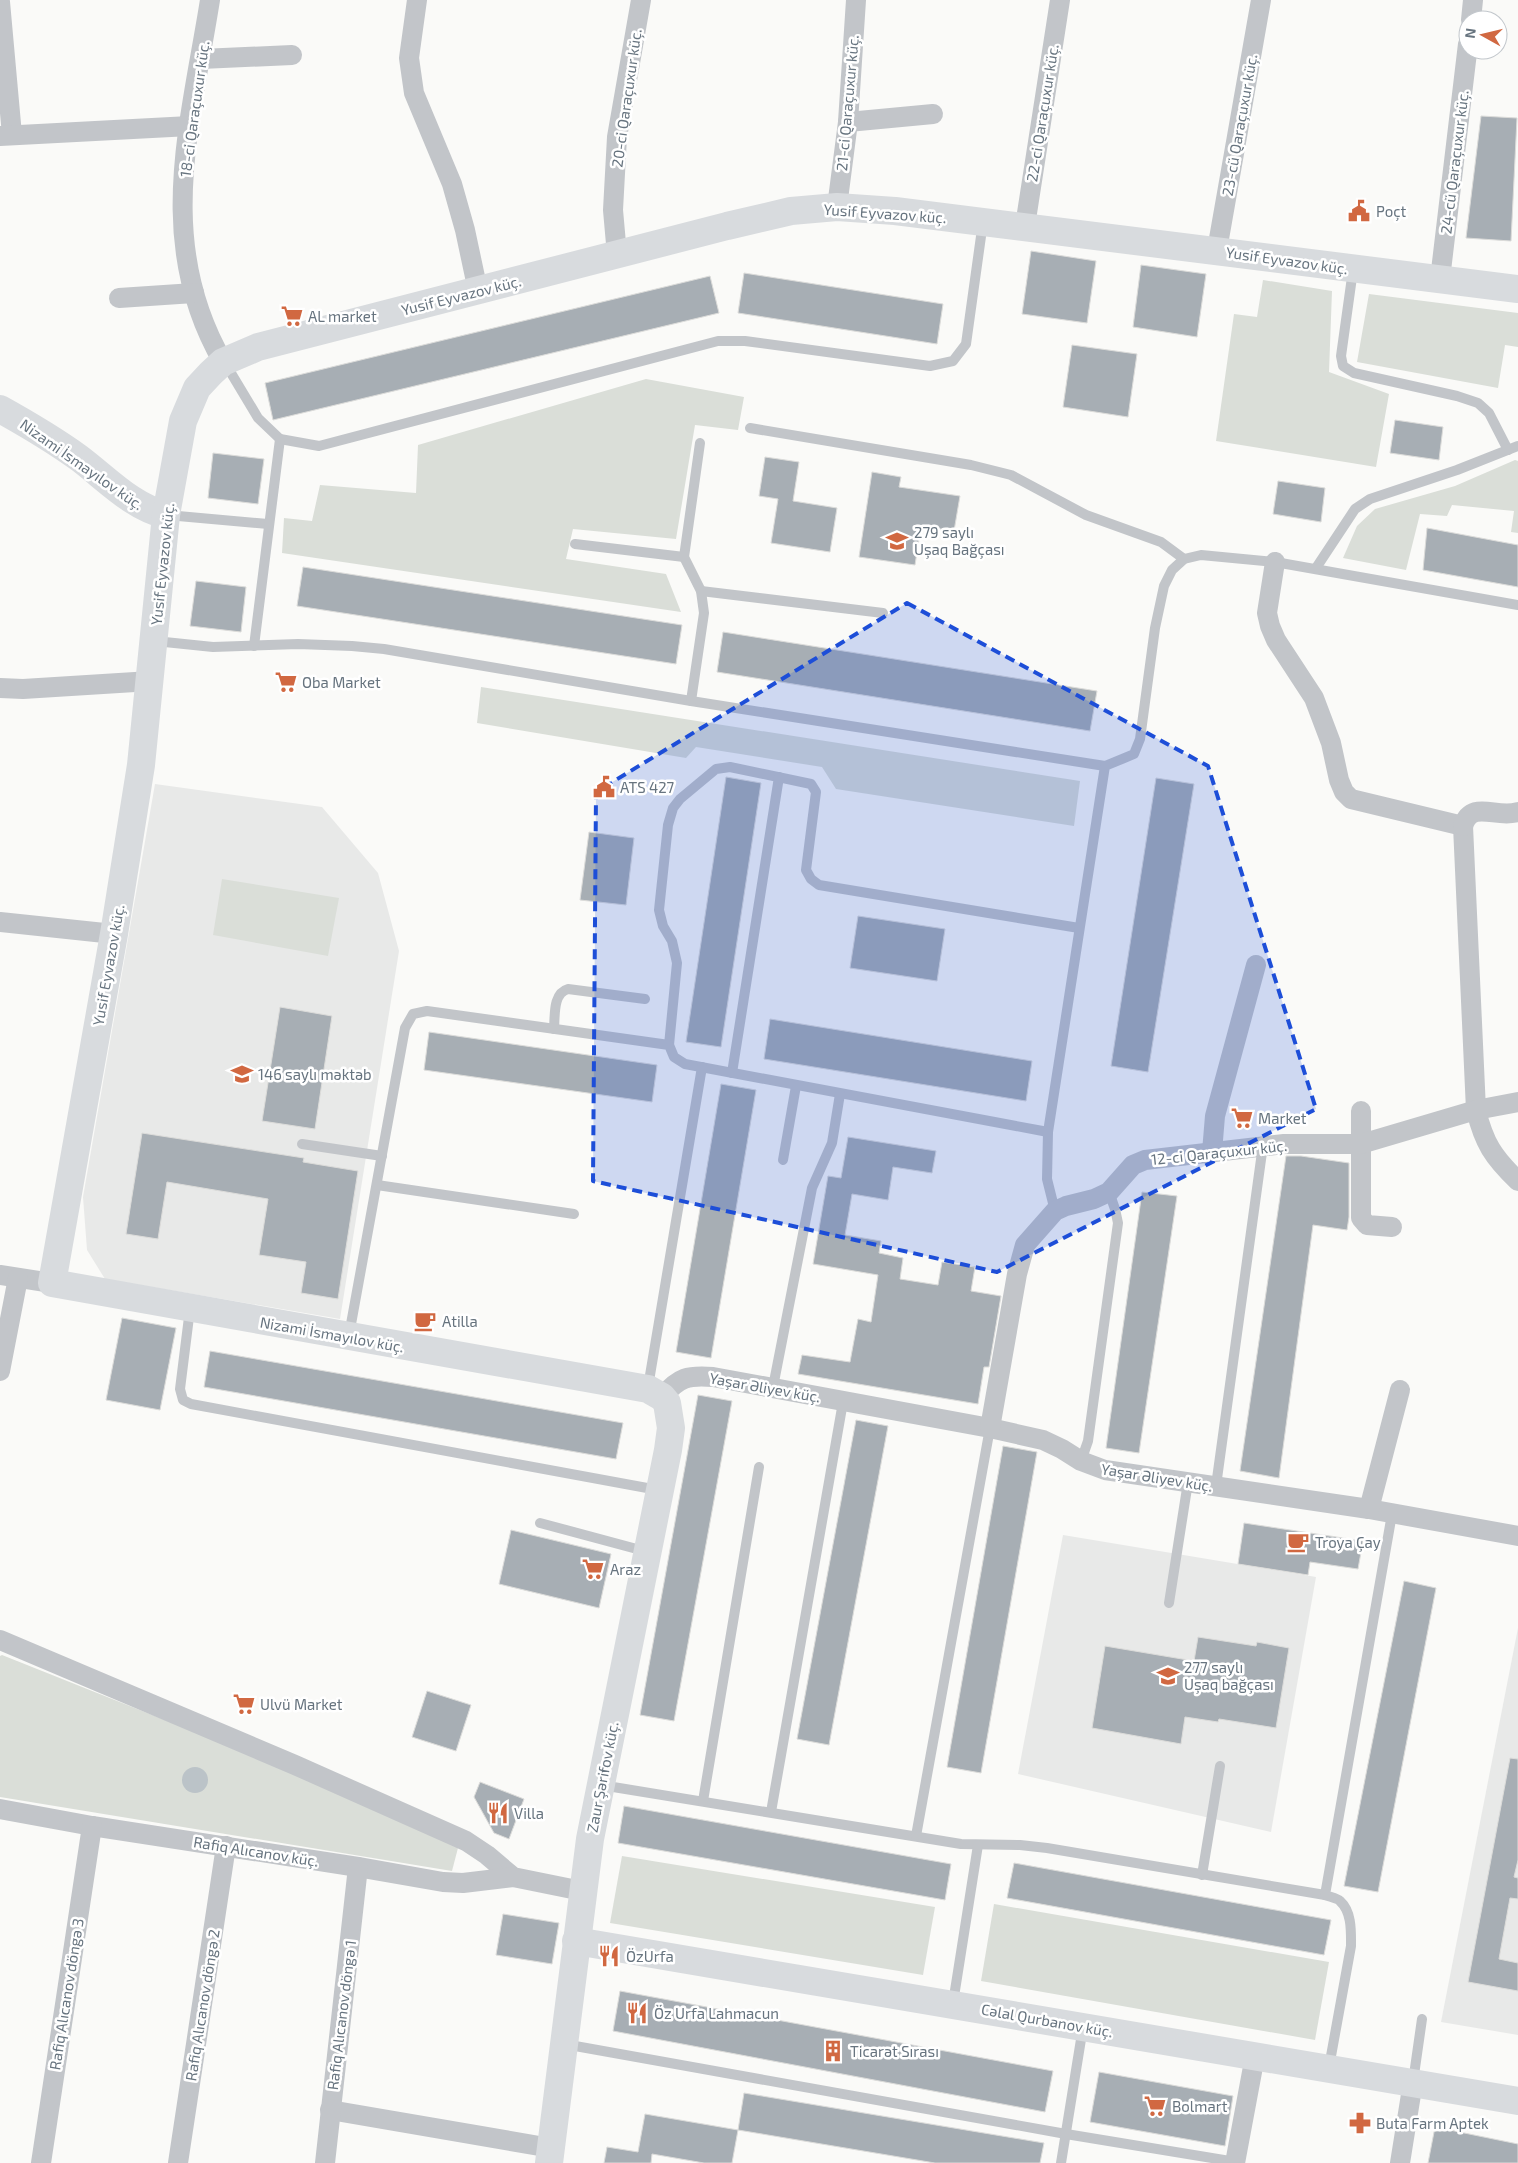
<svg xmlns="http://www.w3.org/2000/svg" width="1518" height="2163" viewBox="0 0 1518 2163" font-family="'Exo 2',sans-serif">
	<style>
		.built { fill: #e8e9e8 }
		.green { fill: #daded8 }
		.water { fill: #bbc3c8 }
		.building { fill: #a7aeb4; stroke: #dcdcda }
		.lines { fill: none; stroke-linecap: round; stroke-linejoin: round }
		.lane { stroke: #c2c5c9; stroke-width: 10 }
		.street { stroke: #c2c5c9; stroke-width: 20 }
		.secondary { stroke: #d8dbde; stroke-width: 28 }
		.marked { fill: #1d4ed8; fill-opacity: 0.2; stroke: #1d4ed8; stroke-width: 4; stroke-dasharray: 10 6; stroke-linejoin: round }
		.labels { text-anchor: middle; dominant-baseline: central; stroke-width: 5; stroke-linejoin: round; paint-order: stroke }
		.street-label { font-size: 15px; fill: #67747f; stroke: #fff }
		.poi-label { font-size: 15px; fill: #67747f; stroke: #fff; text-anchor: start }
	</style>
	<rect width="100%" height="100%" fill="#fafaf8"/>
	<g class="built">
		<polygon points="155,784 322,807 378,873 399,951 340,1319 105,1279 87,1250 83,1197"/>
		<polygon points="1063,1535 1316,1577 1271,1832 1018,1774"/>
		<polygon points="1518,1628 1518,2035 1441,2022"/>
	</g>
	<g class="green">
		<polygon points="1263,280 1332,291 1329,372 1389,394 1376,467 1216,441 1234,314 1257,317"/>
		<polygon points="1369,294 1518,313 1518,347 1505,345 1498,388 1357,362"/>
		<polygon points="646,379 744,397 738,430 695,425 676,539 573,529 566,559 666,574 681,612 282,553 284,518 312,521 320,485 416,493 418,445"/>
		<polygon points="1515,460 1518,461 1518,533 1511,532 1514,511 1452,505 1447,516 1420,514 1406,570 1343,558 1357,526 1375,509 1455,486"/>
		<polygon points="481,687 1080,781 1074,826 836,789 822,767 696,747 686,758 477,723"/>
		<polygon points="222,879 339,898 328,956 213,935"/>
		<polygon points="2,1655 215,1740 459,1844 452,1871 0,1797 0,1656"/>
		<polygon points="622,1856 935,1907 923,1975 610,1923"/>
		<polygon points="994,1904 1329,1962 1315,2040 981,1981"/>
	</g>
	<circle class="water" cx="195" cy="1780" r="13"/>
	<g class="building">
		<polygon points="1481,116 1517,118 1511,241 1466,238"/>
		<polygon points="1031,251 1096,261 1087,323 1022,314"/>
		<polygon points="1141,265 1206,274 1197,337 1133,327"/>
		<polygon points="744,273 943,304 937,344 738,313"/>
		<polygon points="710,276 719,313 273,420 265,383"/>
		<polygon points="1072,345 1137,354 1128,417 1063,407"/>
		<polygon points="1395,420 1443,427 1439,460 1390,453"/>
		<polygon points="213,453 264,459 258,504 208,498"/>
		<polygon points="765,457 799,462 793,501 837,508 830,552 771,543 778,499 759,496"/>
		<polygon points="872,472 901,477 899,487 960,496 954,531 921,526 915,565 859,557"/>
		<polygon points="1278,481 1325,488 1321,522 1273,514"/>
		<polygon points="1427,528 1518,545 1518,587 1423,570"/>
		<polygon points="303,567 682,625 676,664 297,606"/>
		<polygon points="196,581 246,587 241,632 190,626"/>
		<polygon points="723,632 1097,691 1090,731 717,672"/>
		<polygon points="726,777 761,783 721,1047 686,1042"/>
		<polygon points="1156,778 1194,784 1148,1072 1111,1066"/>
		<polygon points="589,832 634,838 626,905 580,900"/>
		<polygon points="858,916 945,929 937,981 850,968"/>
		<polygon points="280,1007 332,1016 315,1129 262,1121"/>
		<polygon points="770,1019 1032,1061 1026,1101 764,1059"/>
		<polygon points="429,1032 657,1065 652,1102 424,1070"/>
		<polygon points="721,1084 756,1090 711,1358 676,1352"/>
		<polygon points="142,1133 304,1158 303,1162 358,1171 338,1299 301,1293 306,1262 259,1255 268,1199 167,1182 158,1239 126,1234"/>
		<polygon points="848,1137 936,1151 932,1173 893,1167 888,1200 852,1194 845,1235 881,1241 879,1253 903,1258 900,1279 938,1285 942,1262 975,1267 971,1291 1001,1296 989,1367 984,1367 978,1404 798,1374 802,1355 850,1362 858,1319 871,1322 878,1275 813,1264 828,1176 841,1178"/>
		<polygon points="1286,1156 1301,1156 1349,1163 1349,1217 1347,1230 1313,1225 1279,1478 1240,1471"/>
		<polygon points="1142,1192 1177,1196 1139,1453 1106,1448"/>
		<polygon points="122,1318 176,1328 160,1410 106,1400"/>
		<polygon points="210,1351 623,1423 616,1459 204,1387"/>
		<polygon points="698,1395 732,1401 674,1721 640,1715"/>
		<polygon points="856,1420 888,1426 829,1745 797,1739"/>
		<polygon points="1003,1446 1037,1452 981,1773 947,1767"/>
		<polygon points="1244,1523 1363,1541 1358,1569 1310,1562 1308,1575 1238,1564"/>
		<polygon points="511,1530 611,1554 599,1608 499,1584"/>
		<polygon points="1404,1581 1436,1588 1378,1892 1344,1886"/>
		<polygon points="1198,1637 1256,1646 1257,1642 1289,1648 1276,1728 1219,1719 1218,1722 1185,1717 1181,1744 1092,1728 1105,1646 1194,1661"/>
		<polygon points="427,1691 471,1705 456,1751 412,1737"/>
		<polygon points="1510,1758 1518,1759 1518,1860 1514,1877 1518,1878 1518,1899 1510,1898 1499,1959 1518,1963 1518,1991 1468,1982"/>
		<polygon points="480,1782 524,1799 509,1839 494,1833 474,1797"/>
		<polygon points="624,1806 951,1864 945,1900 618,1843"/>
		<polygon points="1014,1863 1331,1920 1324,1955 1007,1898"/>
		<polygon points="503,1914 559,1923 552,1964 496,1955"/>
		<polygon points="620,1991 1053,2071 1045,2112 613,2031"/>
		<polygon points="1099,2072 1233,2096 1225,2146 1090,2122"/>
		<polygon points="744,2093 1044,2143 1040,2163 935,2163 738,2130"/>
		<polygon points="645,2114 738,2130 732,2163 704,2163 652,2154 651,2163 604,2163 607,2147 638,2152"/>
		<polygon points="1435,2127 1518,2144 1518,2163 1428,2163"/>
	</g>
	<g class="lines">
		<g class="lane">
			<polyline points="1353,270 1341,356 1343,366 1354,373 1457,396 1478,403 1489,413 1508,450"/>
			<polyline points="225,363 258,418 280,439 319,446 718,341 745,341 930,366 953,361 966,344 983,222"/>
			<polyline points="750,428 971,465 1011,475 1086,515 1161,542 1184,559"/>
			<polyline points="167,515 268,524"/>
			<polyline points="575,544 684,557"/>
			<polyline points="1316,568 1355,509 1370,499 1457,470 1518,446"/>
			<polyline points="701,591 883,613"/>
			<polyline points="155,641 213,647 298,644 352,646 384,649 691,701 1105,766"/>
			<polyline points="254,646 280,439"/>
			<polyline points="691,701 704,613 701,591 684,557 700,443"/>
			<path d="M554,1029C555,1015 553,993 568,989L645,999"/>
			<polyline points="669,1045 677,963 672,941 663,926 659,910 668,825 673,808 680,799 716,769 730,767 811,784 816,792 806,870 811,879 819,885 1079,928"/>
			<polyline points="732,1073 779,777"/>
			<polyline points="302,1144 382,1156"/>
			<polyline points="783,1160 796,1086"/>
			<polyline points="377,1185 574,1214"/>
			<polyline points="1055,1211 1047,1179 1048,1132 1105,766 1134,754 1140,739 1155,628 1164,586 1172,570 1184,559 1201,555 1275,562 1518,605"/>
			<polyline points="190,1309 180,1389 183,1400 191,1404 658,1490"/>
			<polyline points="349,1335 405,1028 413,1014 427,1011 669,1045 674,1057 685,1064 1048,1132"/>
			<polyline points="648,1387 702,1067"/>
			<polyline points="773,1387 812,1188 832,1143 840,1094"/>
			<polyline points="1081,1461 1088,1441 1118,1223 1115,1209 1109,1192"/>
			<polyline points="1216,1486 1263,1145"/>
			<polyline points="540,1523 648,1552"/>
			<polyline points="1169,1603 1188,1482"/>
			<polyline points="601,1785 961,1844 1020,1845 1047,1848 1325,1895"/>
			<polyline points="703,1801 759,1467"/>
			<polyline points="771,1812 843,1402"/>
			<polyline points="916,1836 990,1428"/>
			<polyline points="1202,1875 1220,1766"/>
			<polyline points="953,2003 978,1845"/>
			<polyline points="564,2044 1066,2134 1236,2162"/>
			<path d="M1329,2067L1351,1946C1351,1931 1352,1912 1340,1901C1337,1898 1330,1897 1325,1895L1392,1514"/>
			<polyline points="1413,2082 1422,2019"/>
			<polyline points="1061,2163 1083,2027"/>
		</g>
		<g class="street">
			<path d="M210,0C190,126 154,243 223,362"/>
			<polyline points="417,0 409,58 414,93 452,184 465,230 478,291"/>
			<polyline points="0,2 12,135"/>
			<polyline points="1471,20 1473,0"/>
			<polyline points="201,59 292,55"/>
			<polyline points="848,122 933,114"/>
			<polyline points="0,136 190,126"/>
			<polyline points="837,207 848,122 856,0"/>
			<polyline points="1025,226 1060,0"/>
			<polyline points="1217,250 1261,0"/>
			<polyline points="617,255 613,210 617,137 641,0"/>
			<polyline points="1440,279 1468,44"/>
			<polyline points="119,298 194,293"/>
			<path d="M1275,562L1267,613L1270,626L1276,640L1314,698L1331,743L1339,780L1344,792L1351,799L1463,826L1476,1110C1484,1143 1493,1157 1518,1181"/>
			<polyline points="0,688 23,689 151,681"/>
			<path d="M1463,826C1472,799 1496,819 1518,812"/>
			<polyline points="0,922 114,934"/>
			<polyline points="1361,1111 1361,1218 1367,1225 1392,1227"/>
			<polyline points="1212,1152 1215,1116 1256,965"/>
			<polyline points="0,1275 52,1283"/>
			<polyline points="0,1371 18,1278"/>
			<path d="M662,1397C679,1377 688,1375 713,1377L990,1428L1043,1440L1062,1449L1081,1461L1105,1470L1369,1509L1518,1536"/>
			<polyline points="990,1428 1017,1274 1025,1245 1055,1211 1066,1206 1094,1199 1109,1192 1133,1165 1145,1160 1284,1144 1361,1144 1476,1110 1518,1102"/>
			<polyline points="1369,1509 1400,1390"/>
			<polyline points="0,1640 295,1765 466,1841 487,1855 513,1877 582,1891"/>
			<polyline points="0,1809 92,1826 358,1867 443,1882 463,1883 513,1877"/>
			<polyline points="330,2110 551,2148"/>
			<polyline points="41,2163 92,1826"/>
			<polyline points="178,2163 226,1846"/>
			<polyline points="325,2163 358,1867"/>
			<polyline points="1235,2163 1255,2056"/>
			<polyline points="1400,2163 1413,2082"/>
		</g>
		<g class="secondary">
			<path d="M0,409C27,424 54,440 79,458C107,479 131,506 166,515"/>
			<polyline points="576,1941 1518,2101"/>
			<polyline points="549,2163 590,1839 668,1450 671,1428 667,1403 662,1397 648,1389 52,1283 114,934 141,765 166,515 183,421 197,388 211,373 223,362 258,347 727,226 791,211 837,207 895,211 1518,289"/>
		</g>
	</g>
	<path class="marked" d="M907,603L1208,766L1316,1109L997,1272L593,1181L596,792Z"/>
	<defs>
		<g id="civic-bare" transform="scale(1.725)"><path d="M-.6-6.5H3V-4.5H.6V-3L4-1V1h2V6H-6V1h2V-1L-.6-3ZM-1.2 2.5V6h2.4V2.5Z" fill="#d16841" stroke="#fff" stroke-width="2.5" paint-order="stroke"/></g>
		<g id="supermarket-bare" transform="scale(1.725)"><path d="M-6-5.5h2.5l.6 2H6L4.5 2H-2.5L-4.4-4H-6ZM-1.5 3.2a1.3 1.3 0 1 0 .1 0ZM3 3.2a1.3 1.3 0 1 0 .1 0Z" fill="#d16841" stroke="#fff" stroke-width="2.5" paint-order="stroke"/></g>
		<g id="school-bare" transform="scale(1.725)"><path d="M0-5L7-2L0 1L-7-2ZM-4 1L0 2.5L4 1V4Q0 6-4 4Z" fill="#d16841" stroke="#fff" stroke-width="2.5" paint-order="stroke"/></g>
		<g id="cafe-bare" transform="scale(1.725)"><path d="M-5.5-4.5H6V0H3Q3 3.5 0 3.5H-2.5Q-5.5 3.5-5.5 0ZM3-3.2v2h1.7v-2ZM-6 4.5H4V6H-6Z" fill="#d16841" stroke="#fff" stroke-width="2.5" paint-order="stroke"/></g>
		<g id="restaurant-bare" transform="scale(1.725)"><path d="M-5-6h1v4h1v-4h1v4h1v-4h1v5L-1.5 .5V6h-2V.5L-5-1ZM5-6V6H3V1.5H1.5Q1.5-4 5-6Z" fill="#d16841" stroke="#fff" stroke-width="2.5" paint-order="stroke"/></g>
		<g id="building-bare" transform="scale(1.725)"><path d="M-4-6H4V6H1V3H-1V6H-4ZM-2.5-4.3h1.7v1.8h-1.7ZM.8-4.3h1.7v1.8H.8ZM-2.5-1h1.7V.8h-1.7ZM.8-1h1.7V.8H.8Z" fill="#d16841" stroke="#fff" stroke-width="2.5" paint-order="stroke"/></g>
		<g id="pharmacy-bare" transform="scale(1.725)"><path d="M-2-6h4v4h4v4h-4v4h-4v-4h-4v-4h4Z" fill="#d16841" stroke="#fff" stroke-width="2.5" paint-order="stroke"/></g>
	</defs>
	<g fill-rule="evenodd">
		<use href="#civic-bare" x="1359" y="211"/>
		<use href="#supermarket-bare" x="292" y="316"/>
		<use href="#school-bare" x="897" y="541"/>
		<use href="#supermarket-bare" x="286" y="682"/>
		<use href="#civic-bare" x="604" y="787"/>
		<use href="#school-bare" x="242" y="1074"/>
		<use href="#supermarket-bare" x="1242" y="1118"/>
		<use href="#cafe-bare" x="425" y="1321"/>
		<use href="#cafe-bare" x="1298" y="1542"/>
		<use href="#supermarket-bare" x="593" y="1569"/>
		<use href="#school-bare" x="1168" y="1676"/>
		<use href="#supermarket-bare" x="244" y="1704"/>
		<use href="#restaurant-bare" x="498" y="1813"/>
		<use href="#restaurant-bare" x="609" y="1956"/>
		<use href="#restaurant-bare" x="637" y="2013"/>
		<use href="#building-bare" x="833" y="2051"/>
		<use href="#supermarket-bare" x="1155" y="2106"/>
		<use href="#pharmacy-bare" x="1360" y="2123"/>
	</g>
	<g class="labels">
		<g class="street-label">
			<text transform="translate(626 98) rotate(-82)">20-ci Qaraçuxur küç.</text>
			<text transform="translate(847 103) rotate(-85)">21-ci Qaraçuxur küç.</text>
			<text transform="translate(194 109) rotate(-82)">18-ci Qaraçuxur küç.</text>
			<text transform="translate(1042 113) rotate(-81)">22-ci Qaraçuxur küç.</text>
			<text transform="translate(1239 125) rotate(-80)">23-cü Qaraçuxur küç.</text>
			<text transform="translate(1454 162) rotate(-83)">24-cü Qaraçuxur küç.</text>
			<text transform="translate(885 213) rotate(4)">Yusif Eyvazov küç.</text>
			<text transform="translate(1287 260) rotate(8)">Yusif Eyvazov küç.</text>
			<text transform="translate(461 295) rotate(-14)">Yusif Eyvazov küç.</text>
			<text transform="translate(82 464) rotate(35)">Nizami İsmayılov küç.</text>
			<text transform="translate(162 564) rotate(-84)">Yusif Eyvazov küç.</text>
			<text transform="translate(108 965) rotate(-80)">Yusif Eyvazov küç.</text>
			<text transform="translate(1219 1152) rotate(-6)">12-ci Qaraçuxur küç.</text>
			<text transform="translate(332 1334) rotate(10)">Nizami İsmayılov küç.</text>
			<text transform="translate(765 1387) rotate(10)">Yaşar Əliyev küç.</text>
			<text transform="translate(1157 1477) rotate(9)">Yaşar Əliyev küç.</text>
			<text transform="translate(602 1777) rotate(-79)">Zaur Şərifov küç.</text>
			<text transform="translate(256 1851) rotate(9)">Rafiq Alıcanov küç.</text>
			<text transform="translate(66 1994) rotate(-81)">Rafiq Alıcanov döngə 3</text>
			<text transform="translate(202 2005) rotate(-81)">Rafiq Alıcanov döngə 2</text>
			<text transform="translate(341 2015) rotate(-83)">Rafiq Alıcanov döngə 1</text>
			<text transform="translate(1047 2020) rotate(10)">Cəlal Qurbanov küç.</text>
		</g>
		<g class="poi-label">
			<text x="1376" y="211">Poçt</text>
			<text x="308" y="316">AL market</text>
			<text x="914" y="532">279 saylı<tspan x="914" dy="17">Uşaq Bağçası</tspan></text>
			<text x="302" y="682">Oba Market</text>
			<text x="620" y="787">ATS 427</text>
			<text x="258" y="1074">146 saylı məktəb</text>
			<text x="1258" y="1118">Market</text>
			<text x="442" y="1321">Atilla</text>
			<text x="1315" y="1542">Troya Çay</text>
			<text x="610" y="1569">Araz</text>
			<text x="1184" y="1667">277 saylı<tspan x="1184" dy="17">Uşaq bağçası</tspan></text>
			<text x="260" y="1704">Ulvü Market</text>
			<text x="514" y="1813">Villa</text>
			<text x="626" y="1956">ÖzUrfa</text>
			<text x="654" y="2013">Öz Urfa Lahmacun</text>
			<text x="850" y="2051">Ticarət Sırası</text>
			<text x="1172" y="2106">Bolmart</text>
			<text x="1376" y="2123">Buta Farm Aptek</text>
		</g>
	</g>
	<g transform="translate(1483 35) rotate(278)"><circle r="24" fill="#ffffff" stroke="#c2c7cc"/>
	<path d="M0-4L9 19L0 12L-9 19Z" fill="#d16841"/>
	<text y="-8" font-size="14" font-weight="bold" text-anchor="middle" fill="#67747f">N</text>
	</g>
</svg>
